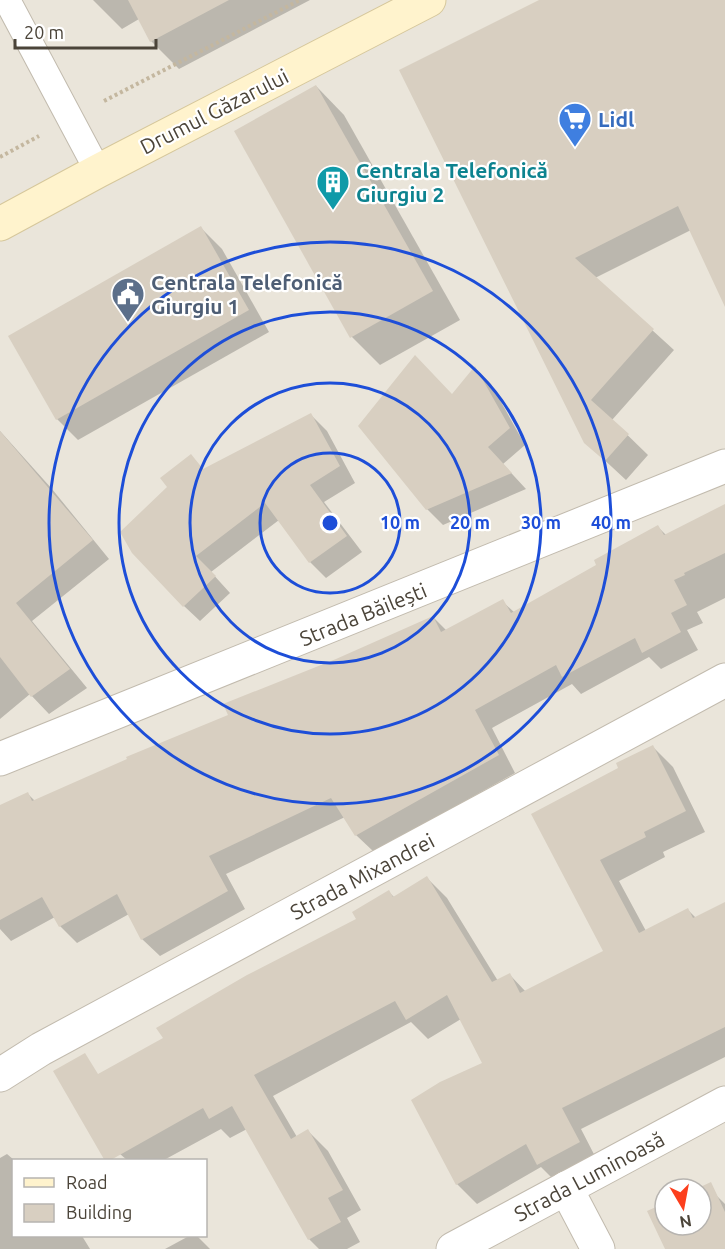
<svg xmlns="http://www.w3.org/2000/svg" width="725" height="1249" viewBox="0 0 725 1249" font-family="Ubuntu,sans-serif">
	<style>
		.residential { fill: #eae5da; fill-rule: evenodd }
		.shadow { fill: #0003 }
		.building { fill: #d8cfc1 }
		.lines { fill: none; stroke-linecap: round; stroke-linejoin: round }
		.lane-casing { stroke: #c2bbae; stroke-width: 28 }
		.street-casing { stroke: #c2bbae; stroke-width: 35 }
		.secondary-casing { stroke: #d6c79b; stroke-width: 35 }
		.path { stroke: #c4b79f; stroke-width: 4; stroke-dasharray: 3 3; stroke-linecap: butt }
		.lane { stroke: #fff; stroke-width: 26 }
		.street { stroke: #fff; stroke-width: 33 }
		.secondary { stroke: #fff3cd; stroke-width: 33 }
		.ring { fill: none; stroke: #1d4ed8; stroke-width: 3 }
		.labels { text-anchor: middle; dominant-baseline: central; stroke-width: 4.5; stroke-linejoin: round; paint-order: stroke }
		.street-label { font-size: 21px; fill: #4b4439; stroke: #fff }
		.shop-label { font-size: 21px; font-weight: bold; fill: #366cbe; stroke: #fff; text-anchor: start }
		.culture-label { font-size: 21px; font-weight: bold; fill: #0d838f; stroke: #fff; text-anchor: start }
		.service-label { font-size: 21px; font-weight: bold; fill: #4e5e75; stroke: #fff; text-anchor: start }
		.centre { fill: #1d4ed8; stroke: #fff; stroke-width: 3 }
		.ring-label { font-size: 18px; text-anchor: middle; font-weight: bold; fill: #1d4ed8; stroke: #fff; stroke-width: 4.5; stroke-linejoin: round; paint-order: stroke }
	</style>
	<rect width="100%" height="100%" fill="#f6f3ec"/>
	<path class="residential" d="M0,0H725V1249H0ZM14,1160H206V1236H14ZM665,1189H701V1225H665Z"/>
	<g class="shadow">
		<polygon points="93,0 310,0 179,69 151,41 139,19 122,29"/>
		<polygon points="542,0 725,0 725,304 691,230 595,278 674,350 612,420 648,455 626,480 585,442"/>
		<polygon points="316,86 344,115 460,320 380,365 352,337"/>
		<polygon points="201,228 222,249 269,332 78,440 57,419"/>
		<polygon points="475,368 491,384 525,445 503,464 526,489 443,525 427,509 453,396"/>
		<polygon points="311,415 327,431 355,483 324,502 362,552 326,578 310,562 279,520 211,572 230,593 200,621 184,606 169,487 191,456 204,470"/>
		<polygon points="0,431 52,489 109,559 32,621 87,688 49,714 30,694 0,719"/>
		<polygon points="725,506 725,598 697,612 703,623 687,630 698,650 661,669 649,657 581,694 572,684 492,728 515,773 374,852 356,835 345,817 226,874 245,909 160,956 142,939 129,914 77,943 60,926 55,917 11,941 0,929 0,807 28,794 35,801 230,716 336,660 433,617 447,631 502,601 515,613 598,565 658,527 666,535"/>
		<polygon points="653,747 673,767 705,832 663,852 665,857 619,881 646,931 688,910 696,918 725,904 725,1057 581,1129 598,1162 558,1184 541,1167 477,1204 457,1184 484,1064 461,1019 428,1039 411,1022 273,1096 297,1137 308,1131 328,1151 361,1210 347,1218 360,1242 347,1249 319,1249 309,1239 247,1129 230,1138 221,1129 164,1160 127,1160 120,1154 165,1039 358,919 389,892 395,898 427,878 447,898 498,981 510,975 526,992 605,952 533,815 620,769"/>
		<polygon points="7,1154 14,1160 14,1236 82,1236 90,1249 0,1249 0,1158"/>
		<polygon points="716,1195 725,1204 725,1249 667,1249 654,1223 665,1218 665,1225 701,1225 701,1202"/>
		<polygon points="189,1236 197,1236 210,1249 165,1249"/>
	</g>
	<g class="building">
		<polygon points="128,0 229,0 150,42"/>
		<polygon points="539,0 725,0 725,307 678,206 575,258 654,329 591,400 629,434 605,461 584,443 399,70"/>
		<polygon points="316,85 433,291 350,338 234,131"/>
		<polygon points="201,226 249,310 56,420 8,336"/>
		<polygon points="415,355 452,394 475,366 510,428 488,447 512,473 426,510 358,426"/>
		<polygon points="311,413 340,466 310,485 347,536 309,563 265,503 196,556 216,576 183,607 132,553 120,532 167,487 160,478 191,454 203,469"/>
		<polygon points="0,431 93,540 16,603 70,669 31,697 0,657"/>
		<polygon points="725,504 725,553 684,573 685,575 674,580 687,605 671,613 681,632 642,653 635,638 562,677 556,665 475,710 499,755 355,836 331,798 209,856 228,891 141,940 117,894 59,927 42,897 0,920 0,805 28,792 32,801 127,759 126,757 228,715 223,704 336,659 433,616 441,632 503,599 511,613 596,565 594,560 658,525 664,535"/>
		<polygon points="653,745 686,811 644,832 646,837 600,860 639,933 688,908 693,918 725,902 725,1027 562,1108 580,1142 537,1165 526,1144 456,1185 411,1100 440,1082 482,1063 447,995 406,1020 395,1001 254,1075 291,1139 308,1129 343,1190 328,1198 341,1222 308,1240 232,1106 209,1119 203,1108 109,1161 105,1161 53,1071 85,1053 98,1074 163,1038 156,1028 247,975 356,919 352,912 389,890 393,897 427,876 492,982 510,973 520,993 603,951 531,814 618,768 616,763"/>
		<polygon points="711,1182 725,1212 725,1249 665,1249 647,1211 665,1203 665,1225 701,1225 701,1189 696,1189"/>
	</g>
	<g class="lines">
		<g class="lane-casing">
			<polyline id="lane" points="7,0 98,171"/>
		</g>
		<g class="street-casing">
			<g id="street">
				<polyline points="0,759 725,466"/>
				<polyline points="0,1075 41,1049 725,680"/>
				<polyline points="566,1188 598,1249"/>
				<polyline points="453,1249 725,1103"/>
			</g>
		</g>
		<g class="secondary-casing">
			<polyline id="secondary" points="0,224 98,171 429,0"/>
		</g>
		<g class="path">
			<polyline points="104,101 300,0"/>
			<polyline points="0,157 39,136"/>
		</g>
		<use href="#lane" class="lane"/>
		<use href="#street" class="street"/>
		<use href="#secondary" class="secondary"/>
	</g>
	<g class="ring">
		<circle cx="330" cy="523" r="70"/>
		<circle cx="330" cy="523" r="140"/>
		<circle cx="330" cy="523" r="211"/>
		<circle cx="330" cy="523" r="281"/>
	</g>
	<defs>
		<g id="supermarket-pin" transform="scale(1.725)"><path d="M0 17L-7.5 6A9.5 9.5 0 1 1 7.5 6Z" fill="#3f7fe0" stroke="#fff"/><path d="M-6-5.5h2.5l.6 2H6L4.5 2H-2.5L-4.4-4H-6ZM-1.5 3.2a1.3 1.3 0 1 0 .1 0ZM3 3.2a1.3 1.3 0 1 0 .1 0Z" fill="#fff"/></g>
		<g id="building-pin" transform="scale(1.725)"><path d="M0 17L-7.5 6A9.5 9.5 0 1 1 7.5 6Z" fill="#0f9aa8" stroke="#fff"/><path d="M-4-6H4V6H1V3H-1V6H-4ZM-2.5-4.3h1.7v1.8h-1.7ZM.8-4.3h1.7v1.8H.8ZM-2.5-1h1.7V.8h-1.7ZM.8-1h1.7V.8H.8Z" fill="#fff"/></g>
		<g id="civic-pin" transform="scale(1.725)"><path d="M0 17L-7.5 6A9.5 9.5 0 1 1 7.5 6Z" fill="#5c6f8a" stroke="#fff"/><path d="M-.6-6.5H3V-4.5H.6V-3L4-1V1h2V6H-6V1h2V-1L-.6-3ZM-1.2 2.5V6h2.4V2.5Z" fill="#fff"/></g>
	</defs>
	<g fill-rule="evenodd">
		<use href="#supermarket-pin" x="575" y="119"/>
		<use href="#building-pin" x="333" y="182"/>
		<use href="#civic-pin" x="128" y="294"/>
	</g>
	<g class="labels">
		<g class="street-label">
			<text transform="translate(214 111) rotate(-27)">Drumul Găzarului</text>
			<text transform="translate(363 614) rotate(-22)">Strada Băilești</text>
			<text transform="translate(362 876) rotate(-28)">Strada Mixandrei</text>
			<text transform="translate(589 1176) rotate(-28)">Strada Luminoasă</text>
		</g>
		<g class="shop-label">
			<text x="598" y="119">Lidl</text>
		</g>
		<g class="culture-label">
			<text x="356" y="170">Centrala Telefonică<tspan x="356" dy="24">Giurgiu 2</tspan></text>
		</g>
		<g class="service-label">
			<text x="151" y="282">Centrala Telefonică<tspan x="151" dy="24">Giurgiu 1</tspan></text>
		</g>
	</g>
	<circle cx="330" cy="523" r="9" class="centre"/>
	<g class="ring-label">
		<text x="400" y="529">10 m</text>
		<text x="470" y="529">20 m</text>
		<text x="541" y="529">30 m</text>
		<text x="611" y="529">40 m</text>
	</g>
	<rect x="12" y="1159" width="195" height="78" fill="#ffffff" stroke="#b7b4b0" stroke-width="1.5"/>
	<rect x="24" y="1178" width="30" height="9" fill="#fff3cd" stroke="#b7b4b0" stroke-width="1.5"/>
	<text x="66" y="1189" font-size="18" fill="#4b4439">Road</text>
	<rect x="24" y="1204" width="30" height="18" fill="#d8cfc1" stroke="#b7b4b0" stroke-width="1.5"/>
	<text x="66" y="1219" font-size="18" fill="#4b4439">Building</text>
	<g transform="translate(683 1207) rotate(170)"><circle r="28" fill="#ffffff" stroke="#b7b4b0" stroke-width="1.5"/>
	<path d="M0-4.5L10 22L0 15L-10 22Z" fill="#fc3f1d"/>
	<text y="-9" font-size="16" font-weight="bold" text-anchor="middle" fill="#4b4439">N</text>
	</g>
	<path d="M15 39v9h141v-9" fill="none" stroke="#4b4439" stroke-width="3"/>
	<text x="24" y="39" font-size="18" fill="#4b4439" stroke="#ffffff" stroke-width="4.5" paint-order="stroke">20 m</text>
</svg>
